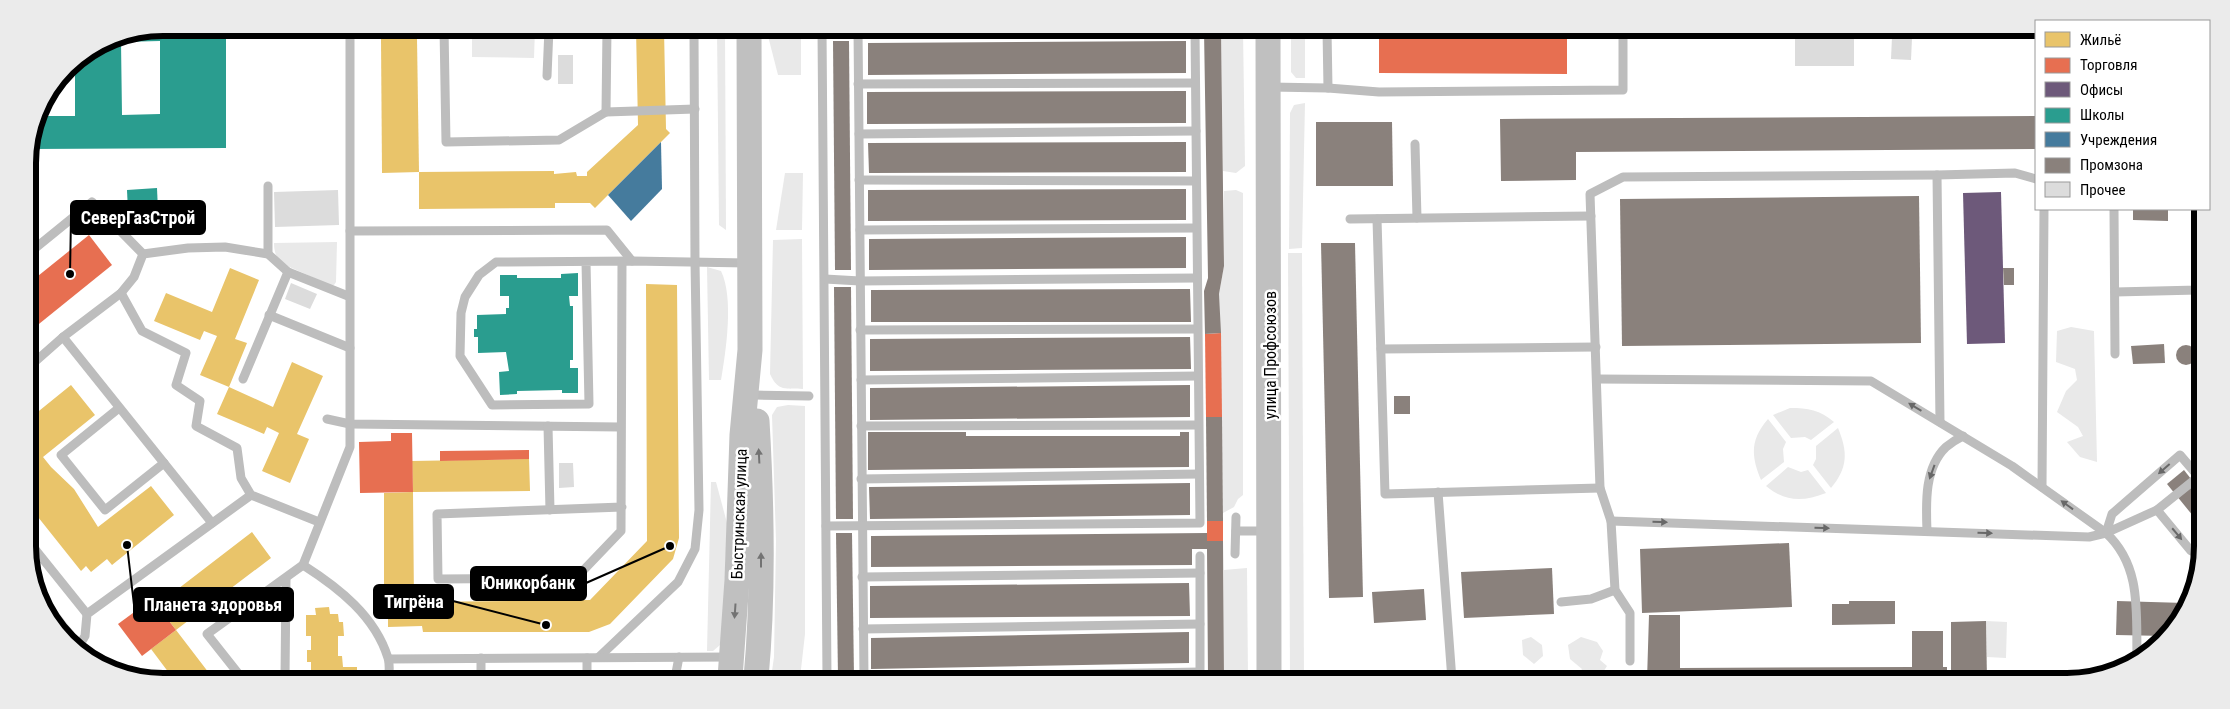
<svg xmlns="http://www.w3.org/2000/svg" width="2230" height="709" viewBox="0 0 2230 709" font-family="'Roboto Condensed',sans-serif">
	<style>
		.green { fill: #e9e9e9 }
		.homes { fill: #e9c46a }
		.shops { fill: #e76f51 }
		.offices { fill: #6d597a }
		.schools { fill: #2a9d8f; fill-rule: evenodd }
		.public { fill: #457b9d }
		.industry { fill: #8a817c }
		.building { fill: #dcdcdc }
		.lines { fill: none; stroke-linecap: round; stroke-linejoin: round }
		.service { stroke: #bdbdbd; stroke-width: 9 }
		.secondary { stroke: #c0c0c0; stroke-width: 25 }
		.oneway { fill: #686868 }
		.oneway2 { fill: #737373 }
		.labels { text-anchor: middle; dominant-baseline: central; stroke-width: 5; stroke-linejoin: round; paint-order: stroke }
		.street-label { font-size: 16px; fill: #000; stroke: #fff }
		.rim { fill: none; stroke: #000; stroke-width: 6 }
		.leader { fill: none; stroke: #000; stroke-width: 2 }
		.callout-dot { fill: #000; stroke: #fff; stroke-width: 2 }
		.callout { fill: #000; stroke: #000; stroke-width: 2 }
		.callout-label { font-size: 18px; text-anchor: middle; font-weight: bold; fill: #fff }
	</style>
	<rect width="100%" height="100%" fill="#fff"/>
	<g class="green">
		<polygon points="472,28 535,28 534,58 472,57"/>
		<polygon points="717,29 725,29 726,230 719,225"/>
		<polygon points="768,29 801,29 801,75 778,75 768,36"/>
		<polygon points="1221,30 1243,30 1245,166 1236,173 1223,171"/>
		<polygon points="1291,30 1305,30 1305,78 1296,78 1291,72"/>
		<polygon points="1305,103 1302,248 1289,249 1290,113 1294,105"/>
		<polygon points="785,173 803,173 802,230 776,230"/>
		<polygon points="1236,190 1243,193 1243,495 1238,499 1234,507 1223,513 1219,294 1224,266 1224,191"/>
		<path d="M802,239L803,389C786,388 778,392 770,374L773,240Z"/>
		<path d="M337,242L336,282L334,285H330L285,265C277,260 274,253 274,243Z"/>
		<polygon points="1288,253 1302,253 1304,679 1290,679"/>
		<path d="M707,267L721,271C734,298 726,350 721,380H709Z"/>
		<polygon points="2071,327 2094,331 2097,462 2080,457 2067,442 2083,436 2078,427 2057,412 2066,391 2077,380 2075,369 2056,362 2057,331"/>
		<polygon points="788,405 805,406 805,634 800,678 771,678 774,657 776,541 772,415 777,407"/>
		<path d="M1790,408C1808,408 1820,410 1834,422L1811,440L1805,437L1791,438L1773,415Z"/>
		<path d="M1768,419L1786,442L1783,449L1784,462L1761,480C1751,456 1750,440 1768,419Z"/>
		<path d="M1838,428C1848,452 1848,468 1831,488L1813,465L1816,459V446Z"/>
		<path d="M1788,467L1801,472L1808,470L1826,493C1803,502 1785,502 1766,486Z"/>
		<polygon points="711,482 716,482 727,523 723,630 720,645 713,651 707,651"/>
		<polygon points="1247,568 1248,679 1224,679 1224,570"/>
		<polygon points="44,594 74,632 69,640 61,635 42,596"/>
		<polygon points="1986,621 2007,622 2006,658 1987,657"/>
		<polygon points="1531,637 1542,645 1543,656 1534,664 1523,655 1522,640"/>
		<polygon points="1581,637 1597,642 1603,651 1600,660 1607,666 1598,680 1575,680 1582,669 1570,659 1568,645"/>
	</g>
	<g class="homes">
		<polygon points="636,29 664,29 666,129 670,133 595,208 590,203 555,203 555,208 419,209 419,172 554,171 554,174 576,172 577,176 587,176 587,172 638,125"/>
		<polygon points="417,38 419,172 382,173 381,39"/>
		<polygon points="230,268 259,280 235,339 247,343 229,387 200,375 217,336 204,331 200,340 154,321 166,293 212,312"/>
		<polygon points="646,284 677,285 679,538 673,559 610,624 589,632 423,632 422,626 388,627 388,611 384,611 384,493 413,492 414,602 590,600 647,541"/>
		<polygon points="292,362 323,376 297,434 309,439 290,483 262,471 279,433 267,427 264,434 217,414 229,387 273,407"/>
		<polygon points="71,385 95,415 43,457 51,467 74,489 98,527 151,486 174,515 112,565 107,559 91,572 86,566 81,571 30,507 29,419"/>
		<polygon points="529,459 530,491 413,492 412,461"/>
		<polygon points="252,532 271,558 176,630 212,677 172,677 151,649 176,630 157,605"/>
		<polygon points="329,607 330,614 338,614 339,622 343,622 344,636 338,636 338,656 342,656 343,667 357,667 357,677 326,677 326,671 311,671 311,662 307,662 307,650 311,650 311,636 306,636 306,615 316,615 315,608"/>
		<rect x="416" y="671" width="14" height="6"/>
	</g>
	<g class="shops">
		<polygon points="1379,30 1567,31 1567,74 1379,73"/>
		<polygon points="89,235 112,265 29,332 28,284"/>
		<polygon points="1221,333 1222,417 1206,417 1205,334"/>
		<polygon points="391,433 412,433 413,492 360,493 359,442 391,441"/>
		<polygon points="529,450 529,459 440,461 440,451"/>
		<rect x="1207" y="521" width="16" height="20"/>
		<polygon points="152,599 176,630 142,656 118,624"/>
	</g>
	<polygon class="offices" points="2001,192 2005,343 1967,344 1963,193"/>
	<g class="schools">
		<path d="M164,28H226V148L29,149L37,116H75V62L112,38ZM160,41V114L122,115L121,42Z"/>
		<polygon points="157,188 158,211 128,212 127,190"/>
		<polygon points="578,273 578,296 569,296 570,306 573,306 573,360 570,360 570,368 578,368 578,393 562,393 562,390 517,391 517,394 500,395 499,372 509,371 506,352 478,353 478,337 474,337 474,329 477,329 477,315 506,314 506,308 509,308 509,296 500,296 500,275 517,275 517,278 561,278 561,274"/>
	</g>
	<polygon class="public" points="661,142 662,189 631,221 608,195"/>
	<g class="industry">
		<polygon points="1204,30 1221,30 1224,266 1219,294 1221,333 1205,334 1204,291 1208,278"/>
		<polygon points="833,41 849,41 851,270 835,270"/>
		<polygon points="1186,41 1186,73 868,75 868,43"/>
		<polygon points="1186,91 1186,123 867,124 867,92"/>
		<polygon points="2036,116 2036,149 1576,152 1576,180 1501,181 1500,119"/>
		<polygon points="1316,122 1392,122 1393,186 1316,186"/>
		<polygon points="1186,142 1186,172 869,173 868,143"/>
		<polygon points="1186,189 1186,220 868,221 868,190"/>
		<polygon points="1919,196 1921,343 1622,346 1620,199"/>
		<polygon points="2133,209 2168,209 2168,221 2133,220"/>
		<polygon points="1186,237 1186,268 869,270 869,239"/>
		<polygon points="1321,243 1355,243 1363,597 1329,598"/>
		<polygon points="2003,268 2014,268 2014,285 2004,285"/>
		<polygon points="834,287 851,287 853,519 836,519"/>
		<polygon points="1190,289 1191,322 871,322 871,290"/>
		<polygon points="1190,337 1191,369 870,371 870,339"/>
		<polygon points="2164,344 2165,363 2133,364 2131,346"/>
		<circle cx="2186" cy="355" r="10"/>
		<polygon points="1190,385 1190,417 870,420 870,388"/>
		<rect x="1394" y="396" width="16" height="18"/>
		<polygon points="1206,417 1222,417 1223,521 1207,521"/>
		<polygon points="868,432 966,432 966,436 1180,436 1180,432 1189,432 1189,467 868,470"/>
		<polygon points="2184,470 2198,488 2198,522 2167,484"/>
		<polygon points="1190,483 1190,515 870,519 869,487"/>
		<polygon points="836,533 852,533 854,678 838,678"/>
		<polygon points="1207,533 1207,541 1223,541 1224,679 1208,679 1207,549 1192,549 1192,565 871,567 871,536"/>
		<polygon points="1789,543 1792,607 1642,613 1640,549"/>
		<polygon points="1552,568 1554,614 1464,618 1461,572"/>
		<polygon points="1189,583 1190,616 870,618 870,586"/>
		<polygon points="1424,589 1426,620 1374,623 1372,592"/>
		<polygon points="1849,601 1895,601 1895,624 1832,625 1832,604 1849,604"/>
		<polygon points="2117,601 2185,603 2185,608 2179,621 2166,636 2116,635"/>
		<polygon points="1649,615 1680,615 1680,668 1912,667 1912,631 1943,631 1943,667 1947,667 1947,681 1647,680"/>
		<polygon points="1986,621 1987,681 1951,681 1951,622"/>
		<polygon points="1189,632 1189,663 871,669 871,638"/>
	</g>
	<g class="building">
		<polygon points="1795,31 1854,32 1854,66 1795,66"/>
		<polygon points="1892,37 1912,38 1911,60 1891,59"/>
		<rect x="558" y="55" width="15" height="29"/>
		<polygon points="338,190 339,225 275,227 274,192"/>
		<polygon points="291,283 317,294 310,309 285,299"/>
		<polygon points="559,463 573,463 574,487 559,488"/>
		<polygon points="656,675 655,678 607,678 607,676"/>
	</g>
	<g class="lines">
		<g class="service">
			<polyline points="444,28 446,142 559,140 606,112 695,109"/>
			<polyline points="822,29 827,678"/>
			<polyline points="858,29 864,678"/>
			<polyline points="1327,30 1328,88"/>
			<polyline points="822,31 1195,31"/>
			<polyline points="547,76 549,28"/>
			<polyline points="858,84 1195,83"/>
			<polyline points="1269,87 1328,88 1379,92 1623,90 1623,31"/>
			<polyline points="606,112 607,29"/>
			<polyline points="859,134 1196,131"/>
			<polyline points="1415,144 1417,218"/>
			<polyline points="1937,175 1940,422"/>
			<polyline points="859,180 1196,181"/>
			<polyline points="2114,209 2115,354"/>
			<polyline points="1350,219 1591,216"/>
			<polyline points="1377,219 1385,494 1600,488"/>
			<polyline points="860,230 1196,228"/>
			<polyline points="350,231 607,230 632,261"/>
			<polyline points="28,254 92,202 143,254"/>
			<polyline points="268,254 268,186"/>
			<polyline points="586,262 589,404 492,405 460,356 461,313 465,297 479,275 496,262 632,261 747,263"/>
			<polyline points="825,279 860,281 1196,278"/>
			<polyline points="2115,292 2198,290 2199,288"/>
			<polyline points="121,293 142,331 186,353 176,385 200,401 196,426 237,448 241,478 251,495 319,522"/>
			<polyline points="269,315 350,348"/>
			<polyline points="860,330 1197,329"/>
			<polyline points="63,337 212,523"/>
			<polyline points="1381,349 1596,347"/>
			<polyline points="29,367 63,337 121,293 134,277 143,254 188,248 225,247 268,254 288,272 348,296"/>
			<polyline points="243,379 288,272"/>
			<path d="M1597,379L1871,381L2012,466L2106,533C2142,566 2136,613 2137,658"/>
			<polyline points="861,380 1198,376"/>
			<polyline points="755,395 809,396"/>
			<polyline points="119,408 61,455 105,510 164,463"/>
			<polyline points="327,419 350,424 620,427"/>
			<polyline points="548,426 550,510"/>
			<polyline points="861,426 1198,425"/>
			<polyline points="2198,477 2157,510 2106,533 2112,514 2180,455 2198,476"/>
			<polyline points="861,479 1199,474"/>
			<polyline points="2042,487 2044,209"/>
			<polyline points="1438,492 1452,680"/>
			<polyline points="622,507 437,514 438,579 576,578 621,531 622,262"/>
			<polyline points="2157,510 2191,551 2198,545"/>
			<polyline points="1611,521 2089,537 2106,533"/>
			<polyline points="826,526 1200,523 1195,30"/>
			<polyline points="1236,531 1267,531"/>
			<path d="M1927,531C1926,504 1924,468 1946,447C1951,443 1957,439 1963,436"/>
			<polyline points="30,543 87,614"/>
			<polyline points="1235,554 1236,517"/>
			<path d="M303,565C339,588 375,616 388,658C390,664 389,671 389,677"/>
			<polyline points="862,577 1200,573"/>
			<polyline points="1561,602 1591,599 1615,590"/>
			<polyline points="863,629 1200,624"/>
			<polyline points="79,646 85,636 87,614 251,495"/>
			<polyline points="599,657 678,582 695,549 699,510 695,261 694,29"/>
			<polyline points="587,658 587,678"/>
			<polyline points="389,659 730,657"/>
			<polyline points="1630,661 1630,613 1615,590 1611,521 1600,488 1590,194 1623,177 1937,175 2015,173 2036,179"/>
			<polyline points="241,677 207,634 303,565 350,447 350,28"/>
			<polyline points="285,677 286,580"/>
			<polyline points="481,678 481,658"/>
			<polyline points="675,678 679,657"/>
			<polyline points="869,678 1200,672"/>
			<polyline points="1200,679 1200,556"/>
		</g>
		<g class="secondary">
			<polyline points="1268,30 1269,679"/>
			<polyline points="730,678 737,580 742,435 750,350 749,29"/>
			<path d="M756,678C764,593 762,506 757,421"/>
		</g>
	</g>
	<defs><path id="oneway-solid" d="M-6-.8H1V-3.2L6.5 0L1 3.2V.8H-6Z" transform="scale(1.25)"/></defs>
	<g class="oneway">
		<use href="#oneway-solid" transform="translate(1915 407) rotate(-149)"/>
		<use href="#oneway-solid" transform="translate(2164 469) rotate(139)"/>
		<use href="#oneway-solid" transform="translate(1932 472) rotate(110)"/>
		<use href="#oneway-solid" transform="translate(2067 505) rotate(-144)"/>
		<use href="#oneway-solid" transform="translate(1660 522) rotate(2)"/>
		<use href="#oneway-solid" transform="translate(1822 528) rotate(2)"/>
		<use href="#oneway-solid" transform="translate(1985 533) rotate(2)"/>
		<use href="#oneway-solid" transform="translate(2177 534) rotate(50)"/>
	</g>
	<g class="oneway2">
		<use href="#oneway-solid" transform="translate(759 456) rotate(-93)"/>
		<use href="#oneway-solid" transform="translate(761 560) rotate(-90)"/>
		<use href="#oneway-solid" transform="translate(735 611) rotate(94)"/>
	</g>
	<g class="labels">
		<g class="street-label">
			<text transform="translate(1270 355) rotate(-90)">улица Профсоюзов</text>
			<text transform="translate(739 514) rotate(-88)">Быстринская улица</text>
		</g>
	</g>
	<path d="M0 0H2230V709H0ZM163 36H2067A127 127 0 0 1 2194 163V546A127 127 0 0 1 2067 673H163A127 127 0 0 1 36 546V163A127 127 0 0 1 163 36Z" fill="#ebebeb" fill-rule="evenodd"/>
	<path class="rim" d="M163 36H2067A127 127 0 0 1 2194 163V546A127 127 0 0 1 2067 673H163A127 127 0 0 1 36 546V163A127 127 0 0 1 163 36Z"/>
	<path class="leader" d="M70 274L71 218M670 546L586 583M546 625L453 601M127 545L134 605"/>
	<g class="callout-dot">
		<circle cx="70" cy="274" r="5"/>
		<circle cx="670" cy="546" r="5"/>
		<circle cx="546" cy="625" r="5"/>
		<circle cx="127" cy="545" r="5"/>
	</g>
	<g class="callout">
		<rect x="71" y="201" width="134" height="33" rx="5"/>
		<rect x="471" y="567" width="115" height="33" rx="5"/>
		<rect x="374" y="585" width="79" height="33" rx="5"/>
		<rect x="134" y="588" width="159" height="33" rx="5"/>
	</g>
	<g class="callout-label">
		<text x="138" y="224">СеверГазСтрой</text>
		<text x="528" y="589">Юникорбанк</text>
		<text x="414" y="608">Тигрёна</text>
		<text x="213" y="611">Планета здоровья</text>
	</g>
	<rect x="2035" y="20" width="175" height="190" fill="#ffffff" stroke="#999999"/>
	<rect x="2045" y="32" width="25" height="15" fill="#e9c46a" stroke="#999999"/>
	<text x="2080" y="45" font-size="15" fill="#000000">Жильё</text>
	<rect x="2045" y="58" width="25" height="15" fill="#e76f51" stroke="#999999"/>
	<text x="2080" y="70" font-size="15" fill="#000000">Торговля</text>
	<rect x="2045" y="82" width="25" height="15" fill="#6d597a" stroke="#999999"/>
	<text x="2080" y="95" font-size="15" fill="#000000">Офисы</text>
	<rect x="2045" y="108" width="25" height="15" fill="#2a9d8f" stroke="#999999"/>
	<text x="2080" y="120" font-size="15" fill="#000000">Школы</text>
	<rect x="2045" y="132" width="25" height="15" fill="#457b9d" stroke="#999999"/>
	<text x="2080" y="145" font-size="15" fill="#000000">Учреждения</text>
	<rect x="2045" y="158" width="25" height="15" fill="#8a817c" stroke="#999999"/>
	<text x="2080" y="170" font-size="15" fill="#000000">Промзона</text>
	<rect x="2045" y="182" width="25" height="15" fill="#dcdcdc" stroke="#999999"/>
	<text x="2080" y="195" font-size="15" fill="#000000">Прочее</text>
</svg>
